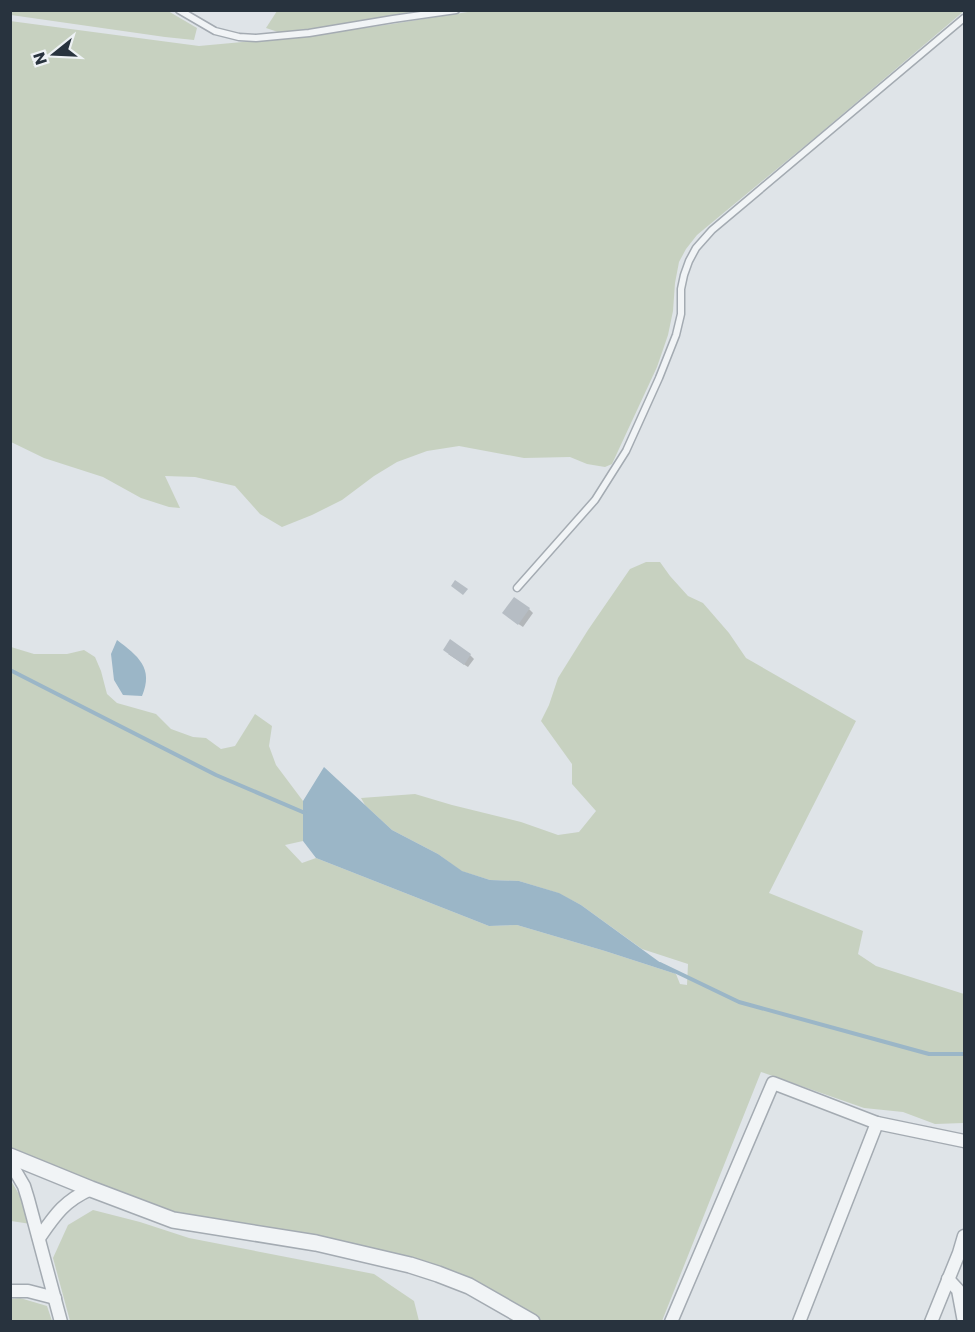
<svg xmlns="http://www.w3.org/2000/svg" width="975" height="1332" viewBox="0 0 975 1332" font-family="Poppins,sans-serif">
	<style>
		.green { fill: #c7d1c0 }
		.water { fill: #9bb6c7 }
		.shadow { fill: #0003 }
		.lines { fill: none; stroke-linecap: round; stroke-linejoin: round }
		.stream { stroke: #9bb6c7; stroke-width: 4 }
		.building { fill: #b6bdc4 }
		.service-casing { stroke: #a4abb2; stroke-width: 9 }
		.minor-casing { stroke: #a4abb2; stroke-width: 15 }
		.tertiary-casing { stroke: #a4abb2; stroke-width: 18 }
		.service { stroke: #f1f4f6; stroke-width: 6 }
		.minor { stroke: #f1f4f6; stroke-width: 12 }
		.tertiary { stroke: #f1f4f6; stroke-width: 15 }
	</style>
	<rect width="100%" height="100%" fill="#dfe4e8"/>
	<g class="green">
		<polygon points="11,10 168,11 197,28 194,40 165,37 11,15"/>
		<polygon points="277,11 438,11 308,30 281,33 266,28"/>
		<polygon points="474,11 964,11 818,135 709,225 697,235 686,249 679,262 675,283 673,311 668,335 657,367 612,464 605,467 587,464 570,457 524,458 459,446 427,451 397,462 374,476 342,500 312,515 282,527 260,514 235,486 195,477 165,476 180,508 169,507 141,498 103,477 44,458 11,442 10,21 199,46 309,36 392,24"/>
		<polygon points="646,562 660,562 670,576 688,596 703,603 729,633 746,658 856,721 769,893 863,931 858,954 876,966 964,994 964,1123 935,1124 903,1112 864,1108 761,1072 662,1321 540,1321 508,1301 472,1282 177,1215 11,1148 11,647 34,654 67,654 84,650 95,657 101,671 107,694 117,703 156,714 171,729 193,737 206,738 221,749 235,746 255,714 272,726 269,746 276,765 303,801 303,841 285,845 302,863 316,858 489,926 517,925 605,951 676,974 680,984 687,985 688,964 642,949 581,905 558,893 519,881 490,880 461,871 438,854 392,830 365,805 361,798 415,794 452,805 521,822 558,835 579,832 596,811 572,784 572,764 541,721 549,705 558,678 588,630 630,569"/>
		<polygon points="10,1179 20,1196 31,1224 11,1221"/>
		<polygon points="93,1210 140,1222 189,1238 374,1274 414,1301 419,1321 70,1321 53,1258 68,1225"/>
		<polygon points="20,1298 47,1306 52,1321 11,1321 11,1299"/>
	</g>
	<g class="water">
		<path d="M117,640C138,656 154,668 142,696L123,695L114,680L111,654Z"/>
		<polygon points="324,767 392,830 438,854 462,871 490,880 519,881 559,893 581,905 676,974 605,951 517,925 489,926 316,858 303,841 303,801"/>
	</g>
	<g class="shadow">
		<polygon points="529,609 533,613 523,627 508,617"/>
		<polygon points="448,654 470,655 474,659 468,667"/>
	</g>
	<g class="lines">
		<g class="stream">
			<polyline points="10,670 216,775 305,813"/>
			<polyline points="660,964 739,1002 929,1054 964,1054"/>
		</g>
	</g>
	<g class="building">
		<polygon points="455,580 468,589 463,595 451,586"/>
		<polygon points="514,597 530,608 518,625 502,613"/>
		<polygon points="450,639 471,654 464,665 443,650"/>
	</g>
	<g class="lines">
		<g class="service-casing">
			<g id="service">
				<polyline points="179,10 215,31 239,37 256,38 309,33 393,19 456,10"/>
				<polyline points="517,588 595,500 626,451 659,378 676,335 681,314 681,289 684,275 689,261 696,248 712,230 964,18"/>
			</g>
		</g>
		<g class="minor-casing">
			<g id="minor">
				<polyline points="10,1162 24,1186 28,1199 61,1322"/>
				<path d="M39,1238C55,1215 64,1201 91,1189"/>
				<polyline points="948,1279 958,1290 964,1322"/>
				<polyline points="10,1291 28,1291 55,1298"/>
				<polyline points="671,1322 773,1083 877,1123 964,1141"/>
				<polyline points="799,1322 877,1123"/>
				<polyline points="931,1322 959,1253 964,1236"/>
			</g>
		</g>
		<g class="tertiary-casing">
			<polyline id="tertiary" points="10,1156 91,1189 173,1220 316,1243 410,1265 438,1274 469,1286 532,1322"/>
		</g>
		<use href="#service" class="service"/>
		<use href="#minor" class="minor"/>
		<use href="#tertiary" class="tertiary"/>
	</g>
	<rect width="975" height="1332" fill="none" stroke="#28333e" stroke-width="24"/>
	<g transform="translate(54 54) rotate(252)" stroke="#eef2f5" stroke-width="4.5" paint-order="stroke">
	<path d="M0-4.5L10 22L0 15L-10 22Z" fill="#28333e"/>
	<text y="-9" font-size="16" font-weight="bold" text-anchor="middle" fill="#28333e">N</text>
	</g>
</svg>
